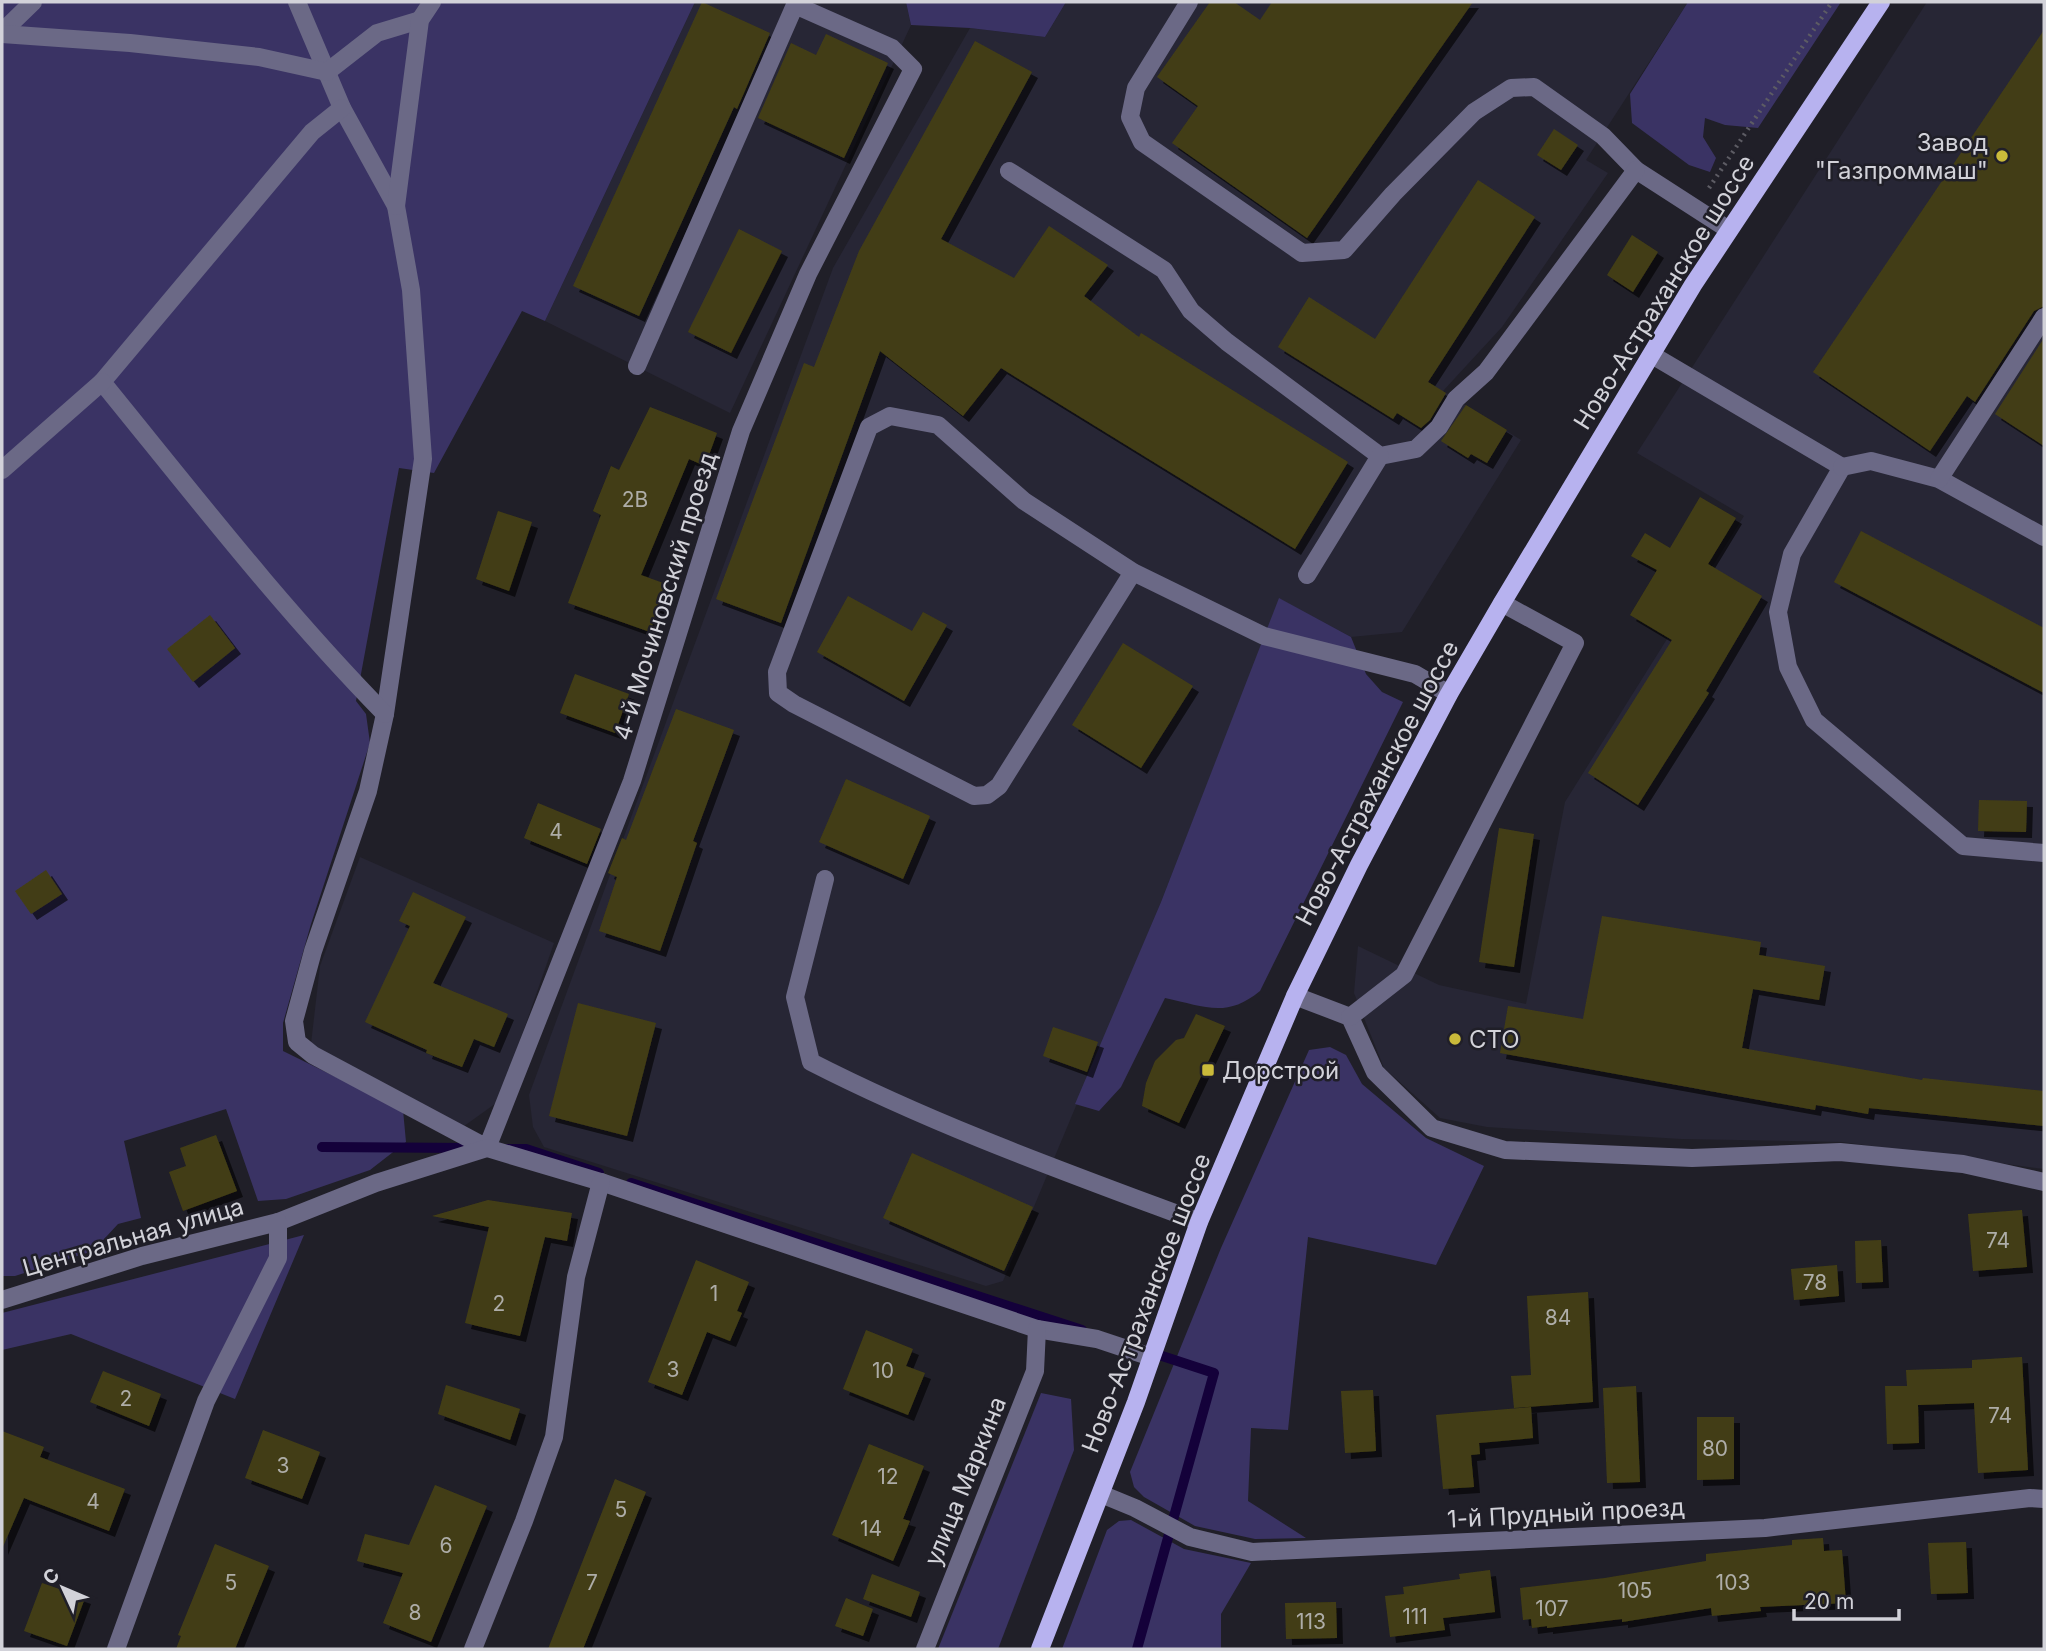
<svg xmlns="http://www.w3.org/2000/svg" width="2046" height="1651" viewBox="0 0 2046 1651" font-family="Inter,sans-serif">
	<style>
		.built { fill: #272635 }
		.green { fill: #3a3364 }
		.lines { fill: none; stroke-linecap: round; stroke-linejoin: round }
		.stream { stroke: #14013a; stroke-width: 10 }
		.building { fill: #433e14; filter: url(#shadow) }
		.path { stroke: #5d5c64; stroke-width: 4.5; stroke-dasharray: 2 5; stroke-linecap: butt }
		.minor { stroke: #6b6986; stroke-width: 18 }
		.major { stroke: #b7b2ef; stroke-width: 18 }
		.poi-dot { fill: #caba3a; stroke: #201f28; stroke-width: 2.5 }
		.labels { text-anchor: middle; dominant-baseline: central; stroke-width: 5; stroke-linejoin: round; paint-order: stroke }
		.number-label { font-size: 21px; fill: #aeada8 }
		.poi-label { font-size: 24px; fill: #d2d2d9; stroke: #201f28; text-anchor: start }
		.street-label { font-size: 24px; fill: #d2d2d9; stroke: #201f28 }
	</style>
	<defs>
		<filter id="shadow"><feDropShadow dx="6" dy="6" stdDeviation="0" flood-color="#0009"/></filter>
	</defs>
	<rect width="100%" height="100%" fill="#201f28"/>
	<g class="built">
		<polygon points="695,2 906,2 911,25 730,413 545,321"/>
		<polygon points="1066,2 1688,2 1586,160 1608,173 1502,327 1443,391 1521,440 1402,632 1351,637 1280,599 1161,902 1003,1281 986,1286 544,1147 533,1127 529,1095 833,268 970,28 1045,37"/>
		<polygon points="1927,2 2044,2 2044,1169 1842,1142 1681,1139 1487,1127 1440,1118 1384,1068 1354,993 1358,946 1439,985 1526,1004 1565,802 1744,516 1637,453"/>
		<polygon points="360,857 554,943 499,1101 460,1129 311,1044 320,966"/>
	</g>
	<g class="green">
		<polygon points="2,2 695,2 545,321 522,311 434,473 399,468 356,701 366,714 370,743 311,924 283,1023 283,1051 403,1110 406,1142 370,1170 286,1199 258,1201 226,1109 124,1141 141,1218 118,1224 93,1251 15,1276 2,1276"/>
		<polygon points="906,2 1066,2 1045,37 970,28 911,25"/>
		<polygon points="1688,2 1841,2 1758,128 1725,125 1705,118 1703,137 1716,158 1710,172 1689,165 1632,123 1630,94"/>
		<path d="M1279,598L1351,637L1366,674L1382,692L1403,702L1260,991C1226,1019 1204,1006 1165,998L1121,1087L1099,1111L1075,1104L1161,902Z"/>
		<polygon points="1330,1047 1346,1055 1362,1084 1426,1138 1484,1166 1436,1265 1308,1237 1288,1430 1251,1428 1248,1501 1306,1538 1255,1539 1195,1526 1144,1497 1134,1487 1130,1472 1221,1248 1309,1050"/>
		<polygon points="304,1235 235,1399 71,1334 2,1350 2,1313"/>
		<polygon points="1041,1393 1071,1399 1074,1450 998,1649 938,1649"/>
		<polygon points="1131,1520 1184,1549 1251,1563 1221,1614 1221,1649 1062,1649 1107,1530 1119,1521"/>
	</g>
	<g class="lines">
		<g class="stream">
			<polyline points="322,1147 470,1148"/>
			<polyline points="507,1149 526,1149 599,1173"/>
			<polyline points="631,1183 1082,1330"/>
			<polyline points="1137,1649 1214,1373 1150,1352"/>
		</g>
	</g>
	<g class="building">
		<polygon points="702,2 770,33 737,109 734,107 639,316 573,286"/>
		<polygon points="1210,2 1234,2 1260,20 1272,2 1473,2 1307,238 1172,143 1198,106 1157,77"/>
		<polygon points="2044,30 2044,306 2034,311 1975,402 1967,396 1930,451 1813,372"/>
		<polygon points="826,34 888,63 844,158 758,118 791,43 816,55"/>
		<polygon points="975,41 1032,72 941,239 1014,278 1049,226 1108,265 1084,296 1139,337 1141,333 1348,462 1295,549 1001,368 963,416 880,351 781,623 716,599 804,363 814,367 859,251"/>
		<polygon points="1554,129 1578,145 1561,170 1537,155"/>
		<polygon points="1478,180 1535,217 1428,382 1446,393 1430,420 1421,428 1397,413 1393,419 1278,347 1309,297 1375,339"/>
		<polygon points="739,229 782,251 731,353 688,332"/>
		<polygon points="1632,235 1658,252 1633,292 1607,275"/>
		<polygon points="2044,338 2044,446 1995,414"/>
		<polygon points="1466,405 1507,430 1487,463 1471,454 1468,458 1441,441"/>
		<polygon points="650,407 717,433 705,466 689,459 641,575 666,584 650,632 568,603 601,515 593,511 611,466 619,470"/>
		<polygon points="1700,497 1736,518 1708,564 1762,596 1706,691 1709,693 1638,805 1588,773 1672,640 1630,615 1657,570 1631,556 1645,533 1670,548"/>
		<polygon points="498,511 532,522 509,591 476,579"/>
		<polygon points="1861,531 2044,628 2044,693 1834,582"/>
		<polygon points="848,596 912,631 923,612 947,625 904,701 817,652"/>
		<polygon points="210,615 235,648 193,682 167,649"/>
		<polygon points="1123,643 1193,686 1141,768 1072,725"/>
		<polygon points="575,674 629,694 615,733 560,713"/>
		<polygon points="676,709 734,730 693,841 697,843 660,951 599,931 617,877 608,873 622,838 626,840"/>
		<polygon points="846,779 930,816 903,879 819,842"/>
		<polygon points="1979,800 2027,801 2026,832 1978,831"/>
		<polygon points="538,803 601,829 587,864 524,838"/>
		<polygon points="1499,828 1534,834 1514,967 1479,962"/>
		<polygon points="46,870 62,894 31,914 15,891"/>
		<polygon points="413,892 466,917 433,983 508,1014 494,1047 474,1039 462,1067 426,1053 427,1050 365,1022 410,926 399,921"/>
		<polygon points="1602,916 1761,942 1759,955 1825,966 1819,1000 1753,989 1742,1048 1922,1080 1923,1078 2044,1091 2044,1126 1869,1108 1868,1114 1816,1105 1815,1110 1500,1053 1508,1006 1583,1019"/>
		<polygon points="578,1003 656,1023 627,1136 549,1116"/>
		<polygon points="1196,1014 1225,1026 1179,1123 1142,1106 1146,1083 1155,1061 1176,1040 1184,1038"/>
		<polygon points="1053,1027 1098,1042 1087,1072 1043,1056"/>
		<polygon points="216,1135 237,1191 183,1211 169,1172 186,1166 180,1148"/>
		<polygon points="912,1153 1033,1207 1004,1271 883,1218"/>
		<polygon points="488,1200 572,1213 567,1241 545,1237 520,1336 465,1323 489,1227 432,1216"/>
		<polygon points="2022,1210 2027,1267 1973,1271 1968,1214"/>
		<polygon points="1881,1240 1883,1282 1856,1283 1855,1241"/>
		<polygon points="696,1260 749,1282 737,1311 742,1313 730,1341 707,1332 682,1395 648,1382"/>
		<polygon points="1837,1265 1839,1296 1794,1300 1791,1269"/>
		<polygon points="1588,1292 1593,1402 1514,1408 1511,1376 1531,1375 1527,1296"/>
		<polygon points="866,1330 913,1349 906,1366 925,1373 908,1415 843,1389"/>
		<polygon points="2022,1357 2028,1470 1978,1473 1974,1403 1918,1405 1919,1443 1887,1444 1885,1386 1907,1386 1906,1370 1972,1368 1972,1360"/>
		<polygon points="103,1371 161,1394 149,1426 90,1402"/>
		<polygon points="446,1385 520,1409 510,1440 438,1414"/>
		<polygon points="1636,1386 1640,1482 1607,1483 1603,1388"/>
		<polygon points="1373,1390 1376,1451 1345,1453 1341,1391"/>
		<polygon points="1531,1407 1533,1438 1479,1443 1480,1454 1471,1455 1474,1487 1443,1489 1436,1415"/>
		<polygon points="1697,1417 1734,1417 1734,1479 1697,1480"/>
		<polygon points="263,1430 320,1452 302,1499 245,1478"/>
		<polygon points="2,1431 44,1447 40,1457 125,1489 109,1531 24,1498 2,1549"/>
		<polygon points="869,1444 924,1466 903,1519 910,1521 893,1561 832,1535"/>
		<polygon points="615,1479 646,1492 583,1649 548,1649"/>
		<polygon points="435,1485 487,1506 431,1642 383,1623 403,1573 357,1561 365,1534 409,1545"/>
		<polygon points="1823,1538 1824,1551 1842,1550 1846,1603 1760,1607 1761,1611 1712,1616 1711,1608 1622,1622 1622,1619 1547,1628 1547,1626 1532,1628 1531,1619 1523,1620 1520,1588 1605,1578 1706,1561 1706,1554 1792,1545 1792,1540"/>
		<polygon points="1966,1542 1968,1593 1931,1594 1928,1543"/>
		<polygon points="215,1544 269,1566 235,1649 176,1649 181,1636 178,1635"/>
		<polygon points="1490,1570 1495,1612 1443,1618 1445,1630 1390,1637 1385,1596 1404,1594 1403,1587 1460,1579 1459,1574"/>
		<polygon points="872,1574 920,1592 911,1617 863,1599"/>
		<polygon points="42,1583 85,1598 67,1646 24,1631"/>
		<polygon points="846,1598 873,1609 863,1636 835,1626"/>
		<polygon points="1336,1602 1337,1638 1286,1639 1285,1603"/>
	</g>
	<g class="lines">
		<polyline class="path" points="1709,188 1832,2"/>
		<g class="minor">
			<polyline points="297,2 342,108 396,206 411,290 423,459 385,714 368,791 313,951 294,1021 297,1042 313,1055 487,1148 632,781 741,431 808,274 913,69 892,48 795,5 637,366"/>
			<polyline points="1189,2 1136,88 1130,117 1142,142 1302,253 1344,250 1393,194 1474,112 1511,88 1534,87 1603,136 1636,170 1729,230"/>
			<polyline points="2,32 33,2"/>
			<polyline points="2,34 130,43 259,57 327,72 377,33 420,20"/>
			<path d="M342,108L312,132L102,382C194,495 283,610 385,714"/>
			<polyline points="1009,171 1164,270 1191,311 1227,342 1380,456 1416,449 1439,427 1456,399 1486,372 1636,170"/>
			<polyline points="396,206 420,20 432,2"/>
			<polyline points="1652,355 1842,467 1792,554 1778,612 1788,667 1814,720 1963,846 2044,853"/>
			<polyline points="1842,467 1871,461 1939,479 2044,537"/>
			<polyline points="2,470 102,382"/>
			<polyline points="1939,479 2044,317"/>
			<polyline points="1133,572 999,786 987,795 974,796 794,704 778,693 777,672 869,427 890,416 938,425 1024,501 1133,572 1264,636 1415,674 1449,694"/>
			<polyline points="1307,575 1380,456"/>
			<path d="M825,879L795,997L811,1062C936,1126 1068,1173 1199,1222"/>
			<polyline points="1295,996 1350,1017 1375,1072 1432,1128 1505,1150 1692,1158 1840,1152 1963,1164 2044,1182"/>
			<polyline points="1350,1017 1404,975 1575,643 1502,603"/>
			<polyline points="2,1300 142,1256 278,1222 376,1183 487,1148 601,1182 1037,1329 1097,1339 1151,1357"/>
			<polyline points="1101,1494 1135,1508 1190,1537 1252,1552 1765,1528 2030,1498 2044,1499"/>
			<polyline points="116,1649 206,1401 278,1258 278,1222"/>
			<polyline points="473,1649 524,1521 554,1437 576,1277 601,1182"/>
			<polyline points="925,1649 1035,1371 1037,1329"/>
		</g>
		<polyline class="major" points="1040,1649 1136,1402 1199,1222 1295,996 1359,865 1449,694 1502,603 1693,285 1881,2"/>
	</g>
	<g class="poi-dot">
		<circle cx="2002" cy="156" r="7"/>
		<circle cx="1455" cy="1039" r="7"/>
		<rect x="1201" y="1063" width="14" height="14" rx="3.5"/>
	</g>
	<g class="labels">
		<g class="number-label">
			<text x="635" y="499">2В</text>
			<text x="556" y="831">4</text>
			<text x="1998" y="1240">74</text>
			<text x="1815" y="1282">78</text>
			<text x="714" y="1293">1</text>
			<text x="499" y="1303">2</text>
			<text x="1558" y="1317">84</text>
			<text x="673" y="1369">3</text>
			<text x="883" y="1370">10</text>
			<text x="126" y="1398">2</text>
			<text x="2000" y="1415">74</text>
			<text x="1715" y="1448">80</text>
			<text x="283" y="1465">3</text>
			<text x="888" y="1476">12</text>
			<text x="93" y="1501">4</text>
			<text x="621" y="1509">5</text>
			<text x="871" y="1528">14</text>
			<text x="446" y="1545">6</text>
			<text x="231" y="1582">5</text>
			<text x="592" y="1582">7</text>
			<text x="1733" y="1582">103</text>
			<text x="1635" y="1590">105</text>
			<text x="1552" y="1608">107</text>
			<text x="415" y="1612">8</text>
			<text x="1415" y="1616">111</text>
			<text x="1311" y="1621">113</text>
		</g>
		<g class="poi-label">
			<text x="1988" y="142" text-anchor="end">Завод<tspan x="1988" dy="28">"Газпроммаш"</tspan></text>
			<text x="1469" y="1039">СТО</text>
			<text x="1222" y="1070">Дорстрой</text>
		</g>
		<g class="street-label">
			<text transform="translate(1664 292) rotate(-58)">Ново-Астраханское шоссе</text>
			<text transform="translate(665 596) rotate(-73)">4-й Мочиновский проезд</text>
			<text transform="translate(1377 783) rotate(-62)">Ново-Астраханское шоссе</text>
			<text transform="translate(133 1237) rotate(-16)">Центральная улица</text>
			<text transform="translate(1146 1303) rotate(-69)">Ново-Астраханское шоссе</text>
			<text transform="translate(965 1481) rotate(-68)">улица Маркина</text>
			<text transform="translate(1566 1513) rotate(-3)">1-й Прудный проезд</text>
		</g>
	</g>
	<rect width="2046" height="1651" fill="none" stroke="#d2d2d9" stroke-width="7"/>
	<g transform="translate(63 1588) rotate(314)" stroke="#201f28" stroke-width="5" paint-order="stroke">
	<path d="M0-5L12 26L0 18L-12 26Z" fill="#d2d2d9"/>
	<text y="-10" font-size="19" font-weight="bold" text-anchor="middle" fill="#d2d2d9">С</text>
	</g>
	<path d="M1794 1609v10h105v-10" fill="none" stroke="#d2d2d9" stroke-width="3.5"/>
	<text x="1804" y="1609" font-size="21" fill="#d2d2d9" stroke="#201f28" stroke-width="5" paint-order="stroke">20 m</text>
</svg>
